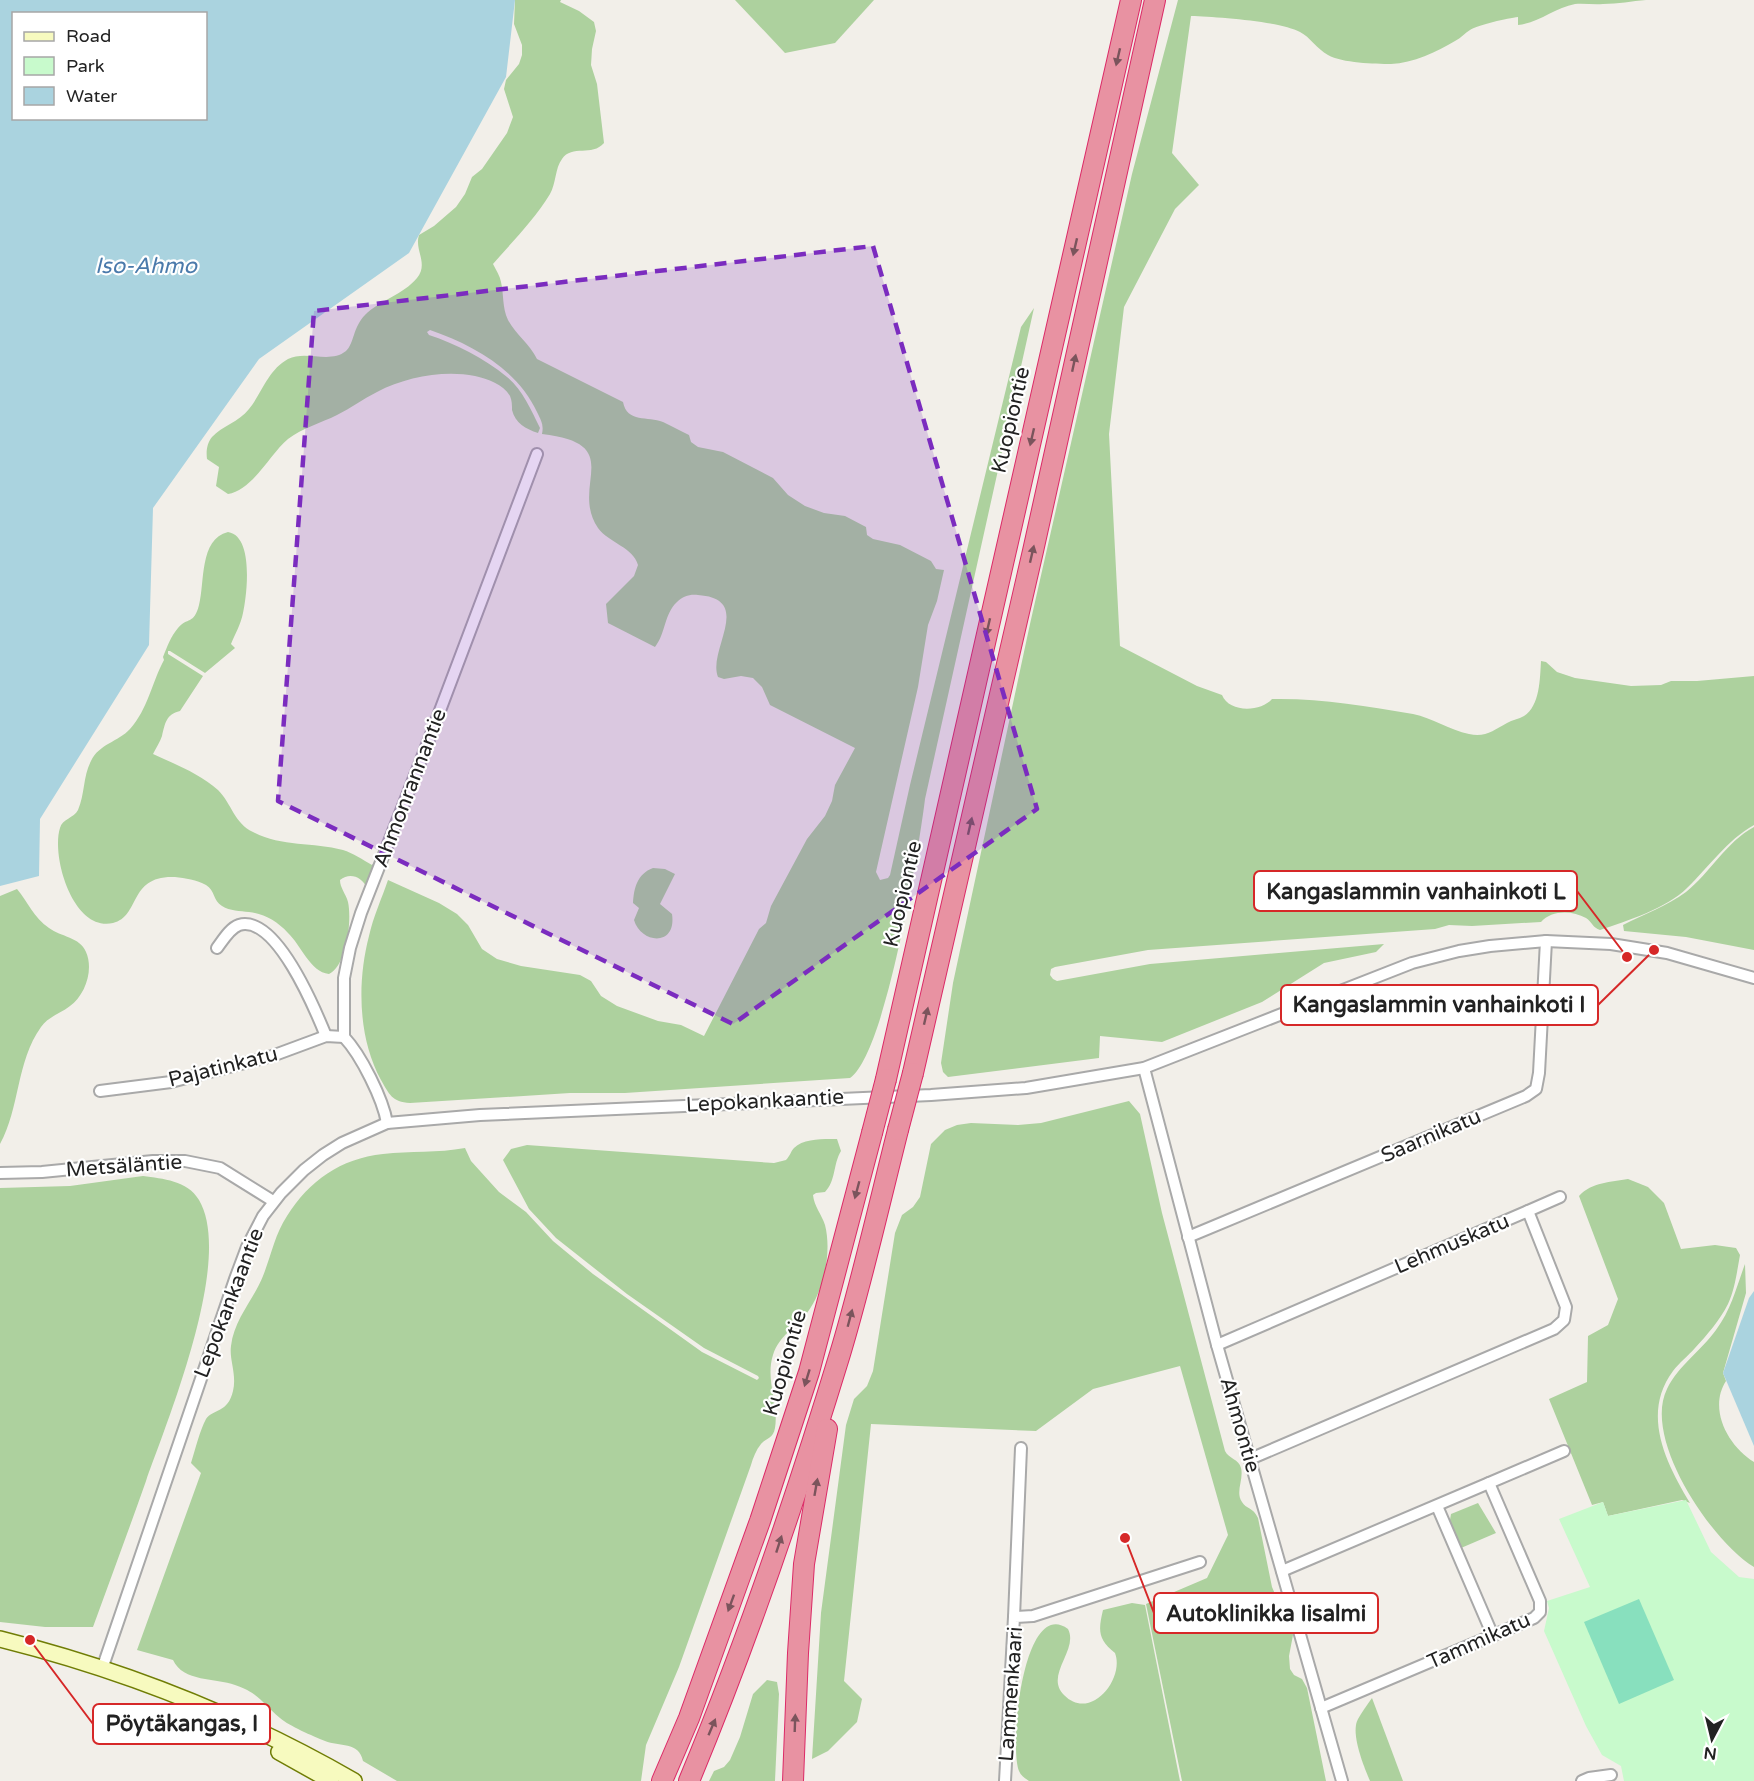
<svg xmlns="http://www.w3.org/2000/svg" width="1754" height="1781" viewBox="0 0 1754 1781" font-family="'Varela Round',sans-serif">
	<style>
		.forest { fill: #add19e }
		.park { fill: #c8facc }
		.pitch { fill: #88e0be }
		.water { fill: #aad3df; fill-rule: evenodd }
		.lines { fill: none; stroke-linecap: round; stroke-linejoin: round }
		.street-casing { stroke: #a9a9a9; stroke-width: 14 }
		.secondary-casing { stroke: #707d05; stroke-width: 18 }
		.highway-casing { stroke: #dc2a67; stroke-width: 22 }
		.street { stroke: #fff; stroke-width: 10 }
		.secondary { stroke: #f7fabf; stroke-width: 15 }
		.highway { stroke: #e892a2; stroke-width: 20 }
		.highway-bridge-casing { stroke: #dc2a67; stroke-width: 22; stroke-linecap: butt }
		.highway-bridge { stroke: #e892a2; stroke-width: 20 }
		.oneway { fill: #7b545c }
		.marked { fill: #7b2cbf; fill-opacity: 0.2; stroke: #7b2cbf; stroke-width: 4.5; stroke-dasharray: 12 8; stroke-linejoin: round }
		.labels { text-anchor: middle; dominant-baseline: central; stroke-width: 4.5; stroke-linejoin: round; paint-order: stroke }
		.street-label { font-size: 21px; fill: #222; stroke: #fff }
		.water-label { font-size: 22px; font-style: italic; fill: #4a7aab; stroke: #fff }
		.leader { fill: none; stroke: #d62828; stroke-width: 2 }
		.callout-dot { fill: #d62828; stroke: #fff; stroke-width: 2 }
		.callout { fill: #fff; stroke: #d62828; stroke-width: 2 }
		.callout-label { font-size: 22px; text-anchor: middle; font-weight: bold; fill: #222 }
	</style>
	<rect width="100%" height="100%" fill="#f2efe9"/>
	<g class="forest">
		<path d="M515,0H561L560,2L579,11L594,22L596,31L592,49L591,65L597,84L604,143C592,157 572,144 562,159C555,168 556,184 550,194C534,220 513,241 493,264C496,270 500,276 501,282C504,295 502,307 508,320C516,335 530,344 537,359L623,402C627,423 648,416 663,422C672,426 680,431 689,435L691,442L698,447L723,452L773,478L788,495L805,506L824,513L845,516L866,527L867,535L873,539L900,545L931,561L936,569L944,570L937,601L928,625L918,687L876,872L880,880L888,878L890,875L910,785L1021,327L1034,308L925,799C919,848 886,1053 850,1078L625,1093H570L410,1103C392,1102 389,1094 381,1080C358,1038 357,982 369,936C373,917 382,898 388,880L439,903L457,914L468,925L482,949L497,959L521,966L580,975L591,981L601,996L617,1006L658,1021L681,1025L704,1036L759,929L766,923L771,906L807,839L825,816L832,801L835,785L855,748L770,705L762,687L753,678L741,676L724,679L718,677C707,650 755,599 698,595C690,594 683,596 677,602C664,614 666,633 655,647L608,623L606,604L634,576L638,565C633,547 609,543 598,528C569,485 628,444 542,434C544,425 541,420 537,412C517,369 473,345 430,330L427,332L429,335C456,344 484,358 507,377C522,389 531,410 540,428L538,433C526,429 515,423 512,410C512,405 512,401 510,396C503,384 488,379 475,376C443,370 406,377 377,392C363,399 351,408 337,415C321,423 302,428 288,439C270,454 252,491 228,494L216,486L219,467L207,459C206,451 207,443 212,437C222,426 239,422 249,409C262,393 268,370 288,359C306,350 330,364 346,351C354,344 353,327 365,315C380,300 403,295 417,278C429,263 414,250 419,235L434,226L456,207L465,194L472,177L482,169L507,133L513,117L504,89L506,80L519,64L522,55V45L514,24Z"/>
		<polygon points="735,0 874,0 835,43 785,53"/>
		<path d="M1178,0H1646C1632,1 1618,4 1603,4C1594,5 1584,3 1575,4C1555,8 1538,23 1518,25V17C1508,18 1478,25 1470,30C1465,33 1461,38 1455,41C1437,52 1413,63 1391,64C1375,64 1342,63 1328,55C1317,49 1310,37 1300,32C1280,21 1216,17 1191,16L1172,153L1199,185L1175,209L1124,307L1109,434L1120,646L1197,686L1222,695C1229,713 1261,712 1272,699C1319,698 1366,706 1413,714C1432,718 1450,730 1469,734C1485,738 1494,730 1507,723C1512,720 1519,719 1524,716C1540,706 1540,678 1541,661L1546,662L1557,672L1575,678L1631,686L1661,685L1671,681H1697L1754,676V825C1727,840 1708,868 1687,888C1667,908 1627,921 1600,930C1593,928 1592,922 1586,918C1572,910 1551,910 1541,922L1472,926L1449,925L1435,929L1148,950L1055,967L1051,969L1050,975L1053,979L1057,981L1150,964L1384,944L1376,952L1324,963L1262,1002L1162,1042L1100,1036L1099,1058L948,1077L943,1072L941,1063L953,983L1030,624L1132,174Z"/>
		<path d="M228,532C254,536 247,595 243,613C241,624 235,634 231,644L235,648L205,673L170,651H168V654L203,676L180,711C166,714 165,724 162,736C160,742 156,748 153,754C175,764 200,774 218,790C232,804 234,823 253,832C281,847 313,842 343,850C353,853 363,860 372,865L375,861L377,864L367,888C362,877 350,872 340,880C340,888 346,894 348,902C352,920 347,966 329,974C310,972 301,945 288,933C277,921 264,914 249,912C240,911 230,911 222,906C213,901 215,890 206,885C197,880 185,878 175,877C128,875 141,916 113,923C73,932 51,856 60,828C62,819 74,818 78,810C85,794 83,776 91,761C99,744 118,742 130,729C148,709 152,682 164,660L163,657C167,647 171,636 178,628C187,617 194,625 199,605C205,583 199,539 228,532Z"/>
		<path d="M1754,827V950L1686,937L1624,931L1623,925C1644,914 1667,906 1686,892C1710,873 1726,842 1754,827Z"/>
		<path d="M653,868L665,869L675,874L660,904L672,914C677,947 641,944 634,920L639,908L633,903C634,888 637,874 653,868Z"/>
		<path d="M17,889C28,902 34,918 49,928C61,937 80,937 86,952C94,970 85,995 70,1006C60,1014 49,1016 41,1027C16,1062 20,1108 0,1144V896Z"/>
		<path d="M1129,1101L1140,1114L1162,1213L1225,1451C1229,1459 1239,1459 1241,1468C1244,1479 1235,1492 1242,1502C1246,1509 1253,1507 1258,1518L1272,1587L1278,1601L1284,1607L1293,1635L1289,1656L1290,1669L1294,1675L1302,1679L1307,1688L1326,1781H1182L1146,1604L1207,1578L1228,1535L1180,1366L1093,1389L1036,1431L871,1424L844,1681L862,1699L857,1722L828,1751L812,1759L821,1613L846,1425L854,1399L867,1386L873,1371L895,1233L902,1215L913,1207L920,1197L931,1144L945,1130L957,1125L971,1123L1018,1125L1041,1123Z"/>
		<path d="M837,1139L841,1151C833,1164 836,1181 825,1192L816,1193L813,1195C814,1206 822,1215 825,1225C832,1252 824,1291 807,1313C795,1328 779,1336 773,1355C765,1380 779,1404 775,1428C773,1439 766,1438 761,1444C756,1450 753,1458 751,1465L679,1667L646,1745L641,1781H397L363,1761C359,1741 339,1747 325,1741C313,1736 289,1726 280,1718C262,1703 259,1693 235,1685C216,1678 183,1682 173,1660L137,1650L201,1473L191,1463C195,1450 200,1430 206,1419C213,1409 228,1413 233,1391C237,1374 229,1360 231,1346C234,1319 254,1299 263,1276C271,1256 275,1234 287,1216C310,1180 340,1159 383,1154C410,1151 438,1153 465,1148L471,1161L499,1192L526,1212L553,1241L593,1274L702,1352L757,1380L759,1378L758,1376L704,1348L627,1294L556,1238L529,1209L503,1160L511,1149L527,1145L774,1163L786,1160C790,1156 791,1151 794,1148C804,1138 824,1139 837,1139Z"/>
		<path d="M143,1176C163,1179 187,1180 199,1200C234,1259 168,1419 146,1481C129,1529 111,1578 93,1627H45L0,1622V1188L70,1186Z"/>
		<path d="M1628,1179L1648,1187L1664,1203L1681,1249L1715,1245L1736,1248L1740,1255C1737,1271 1735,1289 1728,1304C1720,1320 1707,1335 1695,1348C1688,1356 1679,1363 1673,1371C1641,1414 1666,1463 1690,1503L1682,1500L1608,1516L1603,1502L1592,1505L1549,1399L1587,1382L1588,1336L1608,1325L1618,1299L1579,1196C1592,1182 1611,1182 1628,1179Z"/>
		<path d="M1745,1264L1746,1293L1723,1373L1726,1381C1708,1409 1728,1446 1754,1462V1567C1712,1542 1642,1439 1667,1389C1678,1366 1701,1351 1716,1330C1732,1308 1736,1288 1745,1264Z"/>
		<polygon points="1478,1503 1496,1533 1461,1548 1450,1520 1451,1514"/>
		<path d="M1132,1603L1145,1605L1180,1781H1029C1025,1778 1021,1776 1019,1771C1009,1747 1023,1596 1068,1629C1079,1650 1044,1675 1064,1695C1090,1722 1125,1679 1115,1653C1098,1639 1098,1631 1103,1610Z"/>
		<polygon points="767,1680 777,1682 779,1694 775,1781 709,1781 714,1771 724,1767 730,1760 740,1737 753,1694"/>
		<path d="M1372,1698L1403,1781H1370C1364,1767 1350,1733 1358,1719C1362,1712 1367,1705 1372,1698Z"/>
	</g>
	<polygon class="park" points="1686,1500 1711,1552 1739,1577 1754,1579 1754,1781 1624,1781 1621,1766 1602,1755 1586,1726 1544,1631 1549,1608 1547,1601 1590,1587 1559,1519 1603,1502 1608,1516"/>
	<polygon class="pitch" points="1639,1599 1674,1680 1619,1704 1584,1622"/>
	<g class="water">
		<path d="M0,0H515L506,77L409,253L259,359L153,508L149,645L40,819L39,876L0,886ZM14,14H206V118H14Z"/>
		<polygon points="1754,1291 1754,1446 1723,1373 1749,1298"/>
	</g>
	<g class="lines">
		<g class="street-casing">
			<g id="street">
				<path d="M217,948C223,940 230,928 239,925C276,914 315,1009 326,1036"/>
				<polyline points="1144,1068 1217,1345 1342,1781"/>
				<polyline points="100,1091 171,1082 272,1056 326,1036 344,1037"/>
				<path d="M387,1123C383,1099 361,1055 344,1037V978L350,948L361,913L430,737L537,454"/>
				<polyline points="0,1173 42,1172 153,1161 185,1161 220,1168 273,1201"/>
				<polyline points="1528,1211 1560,1197"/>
				<polyline points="1188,1237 1526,1096 1536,1089 1539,1073 1546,941"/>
				<polyline points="1217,1345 1528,1211 1566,1307 1564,1320 1554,1329 1250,1459"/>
				<polyline points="1489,1483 1564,1451"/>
				<polyline points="1437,1506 1493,1636"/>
				<polyline points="1282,1571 1489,1483 1540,1601 1540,1612 1534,1618 1321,1708"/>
				<polyline points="1014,1617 1021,1448"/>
				<polyline points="102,1669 235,1279 247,1247 263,1216 281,1193 304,1170 323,1155 342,1143 387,1123 480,1115 931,1095 1026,1088 1144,1068 1412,963 1459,951 1490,946 1546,941 1611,944 1667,953 1754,978"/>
				<polyline points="1005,1781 1014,1617 1033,1616 1200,1562"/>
				<polyline points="1582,1781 1589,1778 1611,1775"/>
			</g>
		</g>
		<g class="secondary-casing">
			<g id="secondary">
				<path d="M0,1639C124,1670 243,1717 354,1781"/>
				<polyline points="279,1752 331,1781"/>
			</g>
		</g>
		<g class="highway-casing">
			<g id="highway">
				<polyline points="913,1073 1033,551 1155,0"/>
				<polyline points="886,1079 1131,0"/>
				<polyline points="662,1781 689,1718 760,1521 809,1372 872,1133"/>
				<path d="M689,1781C747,1642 796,1498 840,1354C862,1281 879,1205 898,1130"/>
				<polyline points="793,1781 798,1653 804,1564 827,1429"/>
			</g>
		</g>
		<use href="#street" class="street"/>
		<use href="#secondary" class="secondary"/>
		<use href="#highway" class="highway"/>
		<g class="highway-bridge-casing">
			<g id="highway-bridge">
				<polyline points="898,1130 913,1073"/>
				<polyline points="872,1133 886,1079"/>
			</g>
		</g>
		<use href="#highway-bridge" class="highway-bridge"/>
	</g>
	<defs><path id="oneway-solid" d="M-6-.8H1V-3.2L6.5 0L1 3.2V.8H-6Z" transform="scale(1.5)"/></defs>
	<g class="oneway">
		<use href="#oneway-solid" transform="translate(1118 57) rotate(103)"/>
		<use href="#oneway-solid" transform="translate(1075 247) rotate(103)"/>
		<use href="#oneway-solid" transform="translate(1074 363) rotate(-78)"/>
		<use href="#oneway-solid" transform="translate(1032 437) rotate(103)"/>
		<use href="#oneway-solid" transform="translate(1032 554) rotate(-77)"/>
		<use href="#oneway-solid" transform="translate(988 627) rotate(103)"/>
		<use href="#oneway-solid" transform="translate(970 826) rotate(-77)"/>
		<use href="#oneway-solid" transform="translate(926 1016) rotate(-77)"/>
		<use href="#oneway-solid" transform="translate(857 1190) rotate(105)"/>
		<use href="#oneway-solid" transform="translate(850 1318) rotate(-75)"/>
		<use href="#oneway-solid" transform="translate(807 1378) rotate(107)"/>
		<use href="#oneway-solid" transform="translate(816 1487) rotate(-80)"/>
		<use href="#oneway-solid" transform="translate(779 1544) rotate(-72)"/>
		<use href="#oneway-solid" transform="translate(731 1603) rotate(110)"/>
		<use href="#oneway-solid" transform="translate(795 1723) rotate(-88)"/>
		<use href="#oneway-solid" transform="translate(712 1727) rotate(-67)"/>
	</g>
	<path class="marked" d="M873,246L1037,809L733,1024L278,801L314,311Z"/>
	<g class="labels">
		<g class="street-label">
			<text transform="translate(1011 420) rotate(-77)">Kuopiontie</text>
			<text transform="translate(410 788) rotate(-69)">Ahmonrannantie</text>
			<text transform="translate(903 894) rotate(-77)">Kuopiontie</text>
			<text transform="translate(223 1067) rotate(-14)">Pajatinkatu</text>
			<text transform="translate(765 1101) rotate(-3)">Lepokankaantie</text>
			<text transform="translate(1431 1136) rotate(-23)">Saarnikatu</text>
			<text transform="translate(124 1166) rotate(-4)">Metsäläntie</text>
			<text transform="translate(1452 1244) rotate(-23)">Lehmuskatu</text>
			<text transform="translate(229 1303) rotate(-69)">Lepokankaantie</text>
			<text transform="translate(785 1363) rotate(-74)">Kuopiontie</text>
			<text transform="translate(1240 1425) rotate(74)">Ahmontie</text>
			<text transform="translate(1479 1641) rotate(-24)">Tammikatu</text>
			<text transform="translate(1011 1694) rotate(-86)">Lammenkaari</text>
		</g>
		<g class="water-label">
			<text x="146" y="266">Iso-Ahmo</text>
		</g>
	</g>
	<path class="leader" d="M1627 957L1577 891M1654 950L1598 1005M1125 1538L1154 1613M30 1640L93 1724"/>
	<g class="callout-dot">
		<circle cx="1627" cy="957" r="6"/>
		<circle cx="1654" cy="950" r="6"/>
		<circle cx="1125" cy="1538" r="6"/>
		<circle cx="30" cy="1640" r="6"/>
	</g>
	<g class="callout">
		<rect x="1254" y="871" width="323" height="40" rx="6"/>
		<rect x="1281" y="985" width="317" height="40" rx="6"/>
		<rect x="1154" y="1593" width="224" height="40" rx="6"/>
		<rect x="93" y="1704" width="177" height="40" rx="6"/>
	</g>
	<g class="callout-label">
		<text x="1416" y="899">Kangaslammin vanhainkoti L</text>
		<text x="1439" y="1012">Kangaslammin vanhainkoti I</text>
		<text x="1266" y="1621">Autoklinikka Iisalmi</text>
		<text x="182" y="1731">Pöytäkangas, I</text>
	</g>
	<rect x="12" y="12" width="195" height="108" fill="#ffffff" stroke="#a7a7a7" stroke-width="1.5"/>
	<rect x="24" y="32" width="30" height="9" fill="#f7fabf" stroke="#a7a7a7" stroke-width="1.5"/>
	<text x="66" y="42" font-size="18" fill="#222222">Road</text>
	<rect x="24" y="57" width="30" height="18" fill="#c8facc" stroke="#a7a7a7" stroke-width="1.5"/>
	<text x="66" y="72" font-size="18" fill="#222222">Park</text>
	<rect x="24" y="87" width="30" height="18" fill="#aad3df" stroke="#a7a7a7" stroke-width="1.5"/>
	<text x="66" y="102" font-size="18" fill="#222222">Water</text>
	<g transform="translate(1712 1739) rotate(187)" stroke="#ffffff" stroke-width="4.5" paint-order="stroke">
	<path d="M0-4.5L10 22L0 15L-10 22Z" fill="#222222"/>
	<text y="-9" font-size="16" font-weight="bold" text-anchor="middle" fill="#222222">N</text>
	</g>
</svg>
